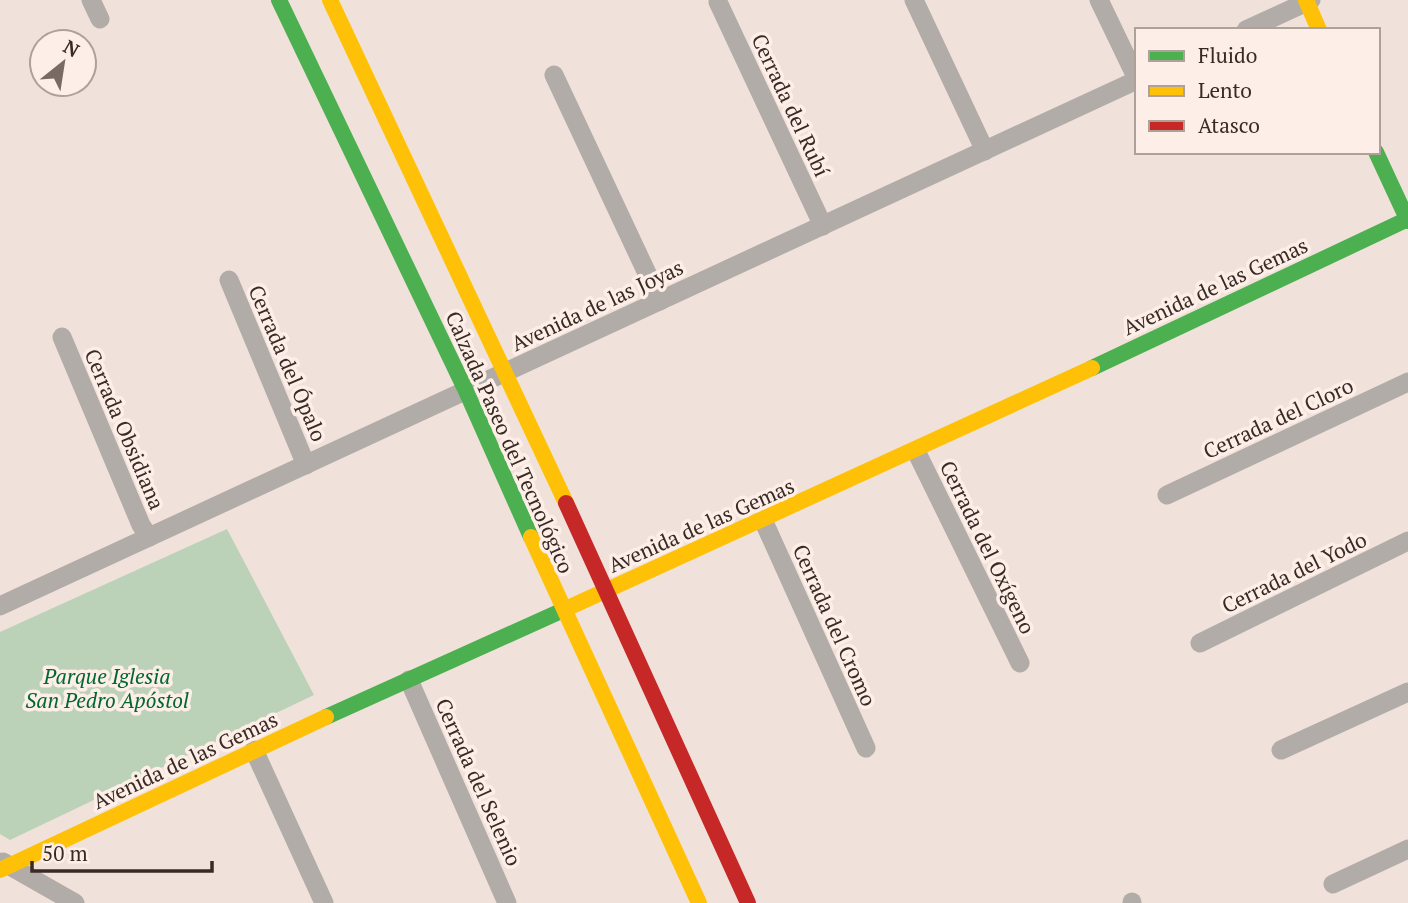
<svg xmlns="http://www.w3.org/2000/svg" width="1408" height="903" viewBox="0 0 1408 903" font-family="'PT Serif',serif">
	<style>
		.green { fill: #bbd2b8 }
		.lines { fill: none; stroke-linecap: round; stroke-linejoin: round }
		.street { stroke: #b2aca9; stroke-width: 19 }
		.fast { stroke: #4caf50; stroke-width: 16 }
		.slow { stroke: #ffc107; stroke-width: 16 }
		.jam { stroke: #c62828; stroke-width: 16 }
		.labels { text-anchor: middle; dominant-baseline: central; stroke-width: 7; stroke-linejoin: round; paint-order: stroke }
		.street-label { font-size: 21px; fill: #382b25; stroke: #fdefe8 }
		.park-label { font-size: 21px; font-style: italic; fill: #016630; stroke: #fdefe8 }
	</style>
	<rect width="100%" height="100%" fill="#f0e2da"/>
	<polygon class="green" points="227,529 314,695 10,840 0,834 0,632"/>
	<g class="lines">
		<g class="street">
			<polyline points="91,0 100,19"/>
			<polyline points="914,0 985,151"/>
			<polyline points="1099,0 1137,79"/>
			<polyline points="718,2 823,226"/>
			<polyline points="1246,30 1311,0"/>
			<polyline points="554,75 660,301"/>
			<polyline points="229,280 306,465"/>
			<polyline points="62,337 141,525 149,537"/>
			<polyline points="916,451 1020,663"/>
			<polyline points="1167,495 1408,382"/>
			<polyline points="763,520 866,748"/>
			<polyline points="0,606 1137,80"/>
			<polyline points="1200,643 1408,541"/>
			<polyline points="409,680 507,903"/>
			<polyline points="254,750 324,903"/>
			<polyline points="1281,750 1408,692"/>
			<polyline points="3,862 75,903"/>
			<polyline points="1333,884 1408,849"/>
			<polyline points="1132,902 1132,903"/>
		</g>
		<g class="fast">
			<polyline points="279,0 466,391 531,537"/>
			<polyline points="1376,152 1408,221"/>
			<polyline points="1092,368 1408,219"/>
			<polyline points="326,717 570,607"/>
		</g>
		<g class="slow">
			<polyline points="330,0 566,503"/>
			<polyline points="1306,0 1319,30"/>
			<polyline points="531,537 699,903"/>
			<polyline points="570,607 1092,368"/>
			<polyline points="0,870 326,717"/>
		</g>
		<polyline class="jam" points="566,503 748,903"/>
	</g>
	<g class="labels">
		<g class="street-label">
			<text transform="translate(791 105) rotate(65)">Cerrada del Rubí</text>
			<text transform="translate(1215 286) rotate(-25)">Avenida de las Gemas</text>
			<text transform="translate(597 305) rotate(-25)">Avenida de las Joyas</text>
			<text transform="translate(288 363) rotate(67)">Cerrada del Ópalo</text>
			<text transform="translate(1278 418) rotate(-25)">Cerrada del Cloro</text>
			<text transform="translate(125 429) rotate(67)">Cerrada Obsidiana</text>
			<text transform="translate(510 442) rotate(66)">Calzada Paseo del Tecnológico</text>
			<text transform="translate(701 525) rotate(-24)">Avenida de las Gemas</text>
			<text transform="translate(988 547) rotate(64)">Cerrada del Oxígeno</text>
			<text transform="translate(1294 572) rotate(-26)">Cerrada del Yodo</text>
			<text transform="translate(835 625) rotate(66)">Cerrada del Cromo</text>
			<text transform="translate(185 760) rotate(-25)">Avenida de las Gemas</text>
			<text transform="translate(479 782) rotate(66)">Cerrada del Selenio</text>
		</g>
		<g class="park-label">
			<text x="107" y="676">Parque Iglesia<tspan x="107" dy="24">San Pedro Apóstol</tspan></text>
		</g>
	</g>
	<rect x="1135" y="28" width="245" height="126" fill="#fdefe8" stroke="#aea19a" stroke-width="2"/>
	<rect x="1149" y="51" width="35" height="10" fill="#4caf50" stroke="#aea19a" stroke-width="2"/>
	<text x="1198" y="63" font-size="21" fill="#382b25">Fluido</text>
	<rect x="1149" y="86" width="35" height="10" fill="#ffc107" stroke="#aea19a" stroke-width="2"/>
	<text x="1198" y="98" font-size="21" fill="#382b25">Lento</text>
	<rect x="1149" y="121" width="35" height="10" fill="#c62828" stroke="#aea19a" stroke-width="2"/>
	<text x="1198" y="133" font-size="21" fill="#382b25">Atasco</text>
	<g transform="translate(63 63) rotate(30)"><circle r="33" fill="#fdefe8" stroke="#aea19a" stroke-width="2"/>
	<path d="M0-5L12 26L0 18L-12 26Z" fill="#786b64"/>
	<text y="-10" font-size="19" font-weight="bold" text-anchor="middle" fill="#382b25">N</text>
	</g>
	<path d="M32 861v10h180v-10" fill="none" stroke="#382b25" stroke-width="3.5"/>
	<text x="42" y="861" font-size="21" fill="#382b25" stroke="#fdefe8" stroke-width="5" paint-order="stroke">50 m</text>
</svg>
